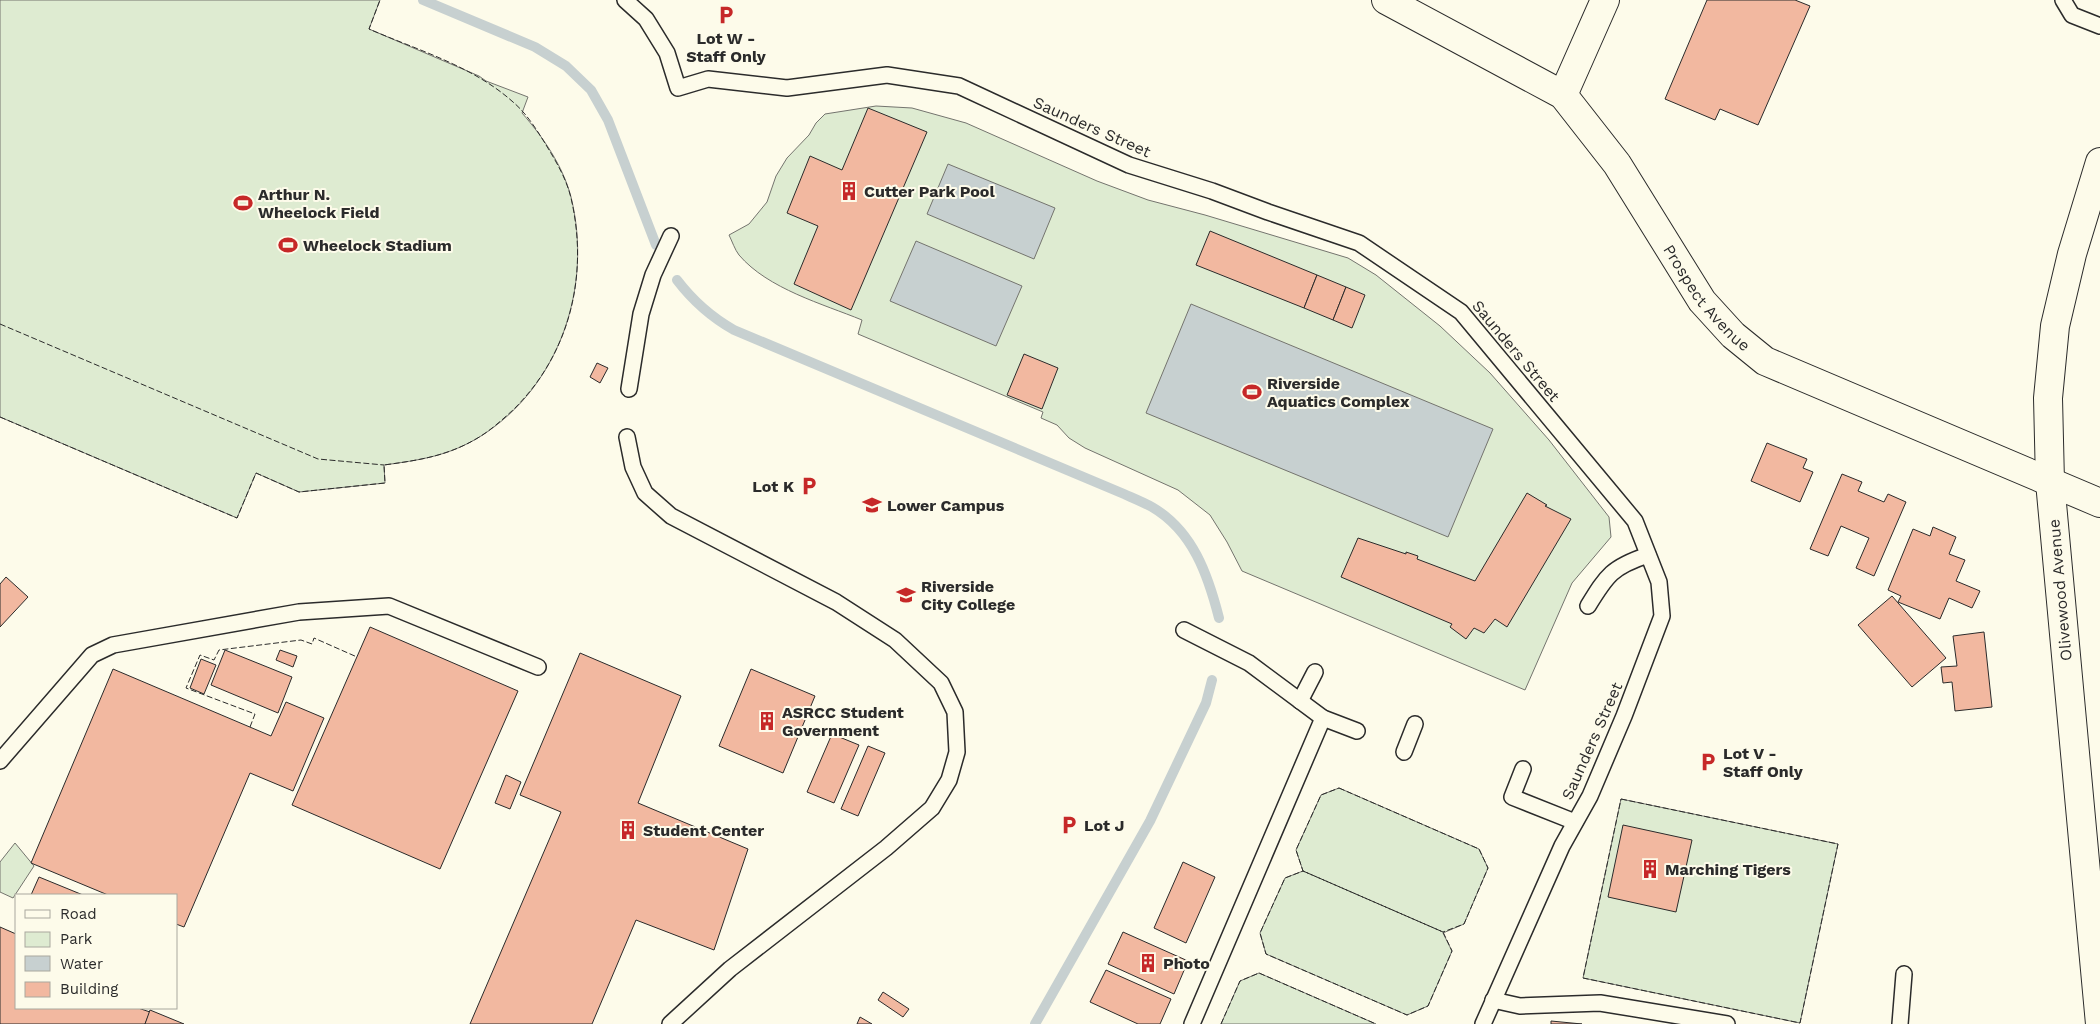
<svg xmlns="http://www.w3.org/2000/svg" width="2100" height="1024" viewBox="0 0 2100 1024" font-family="'Work Sans',sans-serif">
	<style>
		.green { fill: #deebd1; stroke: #74746e }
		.water { fill: #c7d0d0; stroke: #74746e }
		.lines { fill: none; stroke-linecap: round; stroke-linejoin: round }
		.stream { stroke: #c7d0d0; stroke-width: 10 }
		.building { fill: #f2b8a0; stroke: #2b2b2b }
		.service-casing { stroke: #2b2b2b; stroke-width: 18 }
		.minor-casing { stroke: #2b2b2b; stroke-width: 30 }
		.secondary-casing { stroke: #2b2b2b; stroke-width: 30 }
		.service { stroke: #fdfbea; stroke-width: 15 }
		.minor { stroke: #fdfbea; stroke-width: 28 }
		.secondary { stroke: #fdfbea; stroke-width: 28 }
		.fence { stroke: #2b2b2b; stroke-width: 1; stroke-dasharray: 6 2.5; stroke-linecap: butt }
		.labels { text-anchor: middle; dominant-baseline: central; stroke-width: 4; stroke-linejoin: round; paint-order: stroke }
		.poi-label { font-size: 16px; font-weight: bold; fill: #2b2b2b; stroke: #fdfbea; text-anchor: start }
		.street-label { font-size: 16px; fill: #2b2b2b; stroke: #fdfbea }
	</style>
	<rect width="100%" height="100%" fill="#fdfbea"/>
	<g class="green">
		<path d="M0,0H380L369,29L479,76L486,81L528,97L522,113C543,137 563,166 571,197C593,286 560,386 481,436C449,456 420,460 384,465L385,483L299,492L256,473L237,518L0,417Z"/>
		<path d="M876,106L912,108L966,123L1097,181L1148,200L1205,215L1348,258L1376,275L1440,326L1490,373L1549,440L1609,517L1611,537L1572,583L1525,690L1242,571L1227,542L1210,515L1178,490L1085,448L1069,438L1057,425L1041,418L1043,412L858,334L862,320C823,304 768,289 739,255C735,250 732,241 729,235L749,224L767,202L776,176L787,158L809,135L816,123L825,114Z"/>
		<polygon points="1339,788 1479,849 1488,868 1464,924 1443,933 1452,951 1428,1006 1407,1015 1266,954 1260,933 1285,878 1303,871 1296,850 1321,795"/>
		<polygon points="1621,799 1838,844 1800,1023 1583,978"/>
		<polygon points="15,843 34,866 13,898 0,892 0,862"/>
		<polygon points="1259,973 1376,1024 1221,1024 1240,981"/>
	</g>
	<g class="water">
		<polygon points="948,164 1055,208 1034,259 927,214"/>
		<polygon points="916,241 1022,286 996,346 890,301"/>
		<polygon points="1191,304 1493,429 1448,537 1146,413"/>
	</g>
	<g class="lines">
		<g class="stream">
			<polyline points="423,0 535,47 566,66 591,90 608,120 656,245"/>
			<path d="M677,280C693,301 711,317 734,330L1124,494C1133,498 1143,502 1152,507C1193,531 1208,575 1219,618"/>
			<polyline points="1035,1024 1150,821 1206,703 1212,680"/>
		</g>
	</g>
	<g class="building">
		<polygon points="1707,0 1795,0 1810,6 1758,125 1720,109 1715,120 1665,99"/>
		<polygon points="868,108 927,132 851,310 794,284 818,226 787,213 810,156 842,170"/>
		<polygon points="1210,231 1317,275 1304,308 1196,265"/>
		<polygon points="1317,275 1346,287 1333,320 1304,308"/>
		<polygon points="1346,287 1365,295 1352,328 1333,320"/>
		<polygon points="1024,354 1058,368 1042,409 1007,395"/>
		<polygon points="597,363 608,368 600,383 590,377"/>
		<polygon points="1767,443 1807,459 1803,468 1813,472 1800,502 1751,481"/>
		<polygon points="1842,474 1862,482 1858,491 1884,502 1888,494 1906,502 1874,576 1856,568 1869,538 1841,526 1828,556 1810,549"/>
		<polygon points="1527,493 1547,505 1545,506 1571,519 1507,627 1495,619 1484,633 1474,628 1466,639 1450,627 1452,624 1341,577 1358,538 1406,554 1406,552 1418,556 1417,559 1475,581"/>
		<polygon points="1933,527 1956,537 1949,554 1965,560 1956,581 1980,591 1972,608 1949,598 1940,619 1898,602 1901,596 1888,590 1913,529 1930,536"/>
		<polygon points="6,577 28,597 0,627 0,584"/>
		<polygon points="1892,596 1946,658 1912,687 1858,625"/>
		<polygon points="370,627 518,691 440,869 292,805"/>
		<polygon points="1984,632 1992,707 1955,711 1952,682 1943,683 1941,667 1957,666 1953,636"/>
		<polygon points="225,650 292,677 278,713 211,685"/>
		<polygon points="280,650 297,656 293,667 276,660"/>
		<polygon points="580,653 681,696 638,803 748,849 714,950 636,920 592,1024 470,1024 561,812 520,795"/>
		<polygon points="201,659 216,665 204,694 190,688"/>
		<polygon points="113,669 271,736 286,702 324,718 293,791 250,773 184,927 176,924 176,895 108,895 31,863"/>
		<polygon points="751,669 815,696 783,773 719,746"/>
		<polygon points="832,734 859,745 834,803 807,792"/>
		<polygon points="868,746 885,753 858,816 841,809"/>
		<polygon points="506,775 521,782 510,809 495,803"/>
		<polygon points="1623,825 1692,840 1676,912 1608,897"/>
		<polygon points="1183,862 1215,877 1186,943 1154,928"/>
		<polygon points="39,877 83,895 31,895"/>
		<polygon points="0,927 16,934 16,1008 138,1008 150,1012 145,1024 0,1024"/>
		<polygon points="1123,932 1188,961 1174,994 1108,964"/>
		<polygon points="1106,970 1171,999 1160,1024 1138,1024 1090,1002"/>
		<polygon points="883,992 909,1009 903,1017 878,1000"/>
		<polygon points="150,1010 184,1024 145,1024"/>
		<polygon points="860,1017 872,1024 857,1024"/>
		<polygon points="1551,1021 1582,1024 1551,1024"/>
	</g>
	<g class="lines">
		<g class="service-casing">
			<g id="service">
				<polyline points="625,0 646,19 667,53 678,88 708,79 787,88 887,75 959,86 1129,165 1212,191 1268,212 1359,243 1461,312 1635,521 1659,582 1662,616 1624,716 1590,796 1562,846 1483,1024"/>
				<polyline points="2063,0 2072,15 2100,26"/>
				<polyline points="629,389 641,314 653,275 671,236"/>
				<polyline points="627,437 633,467 645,493 671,516 836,602 895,640 941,683 955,712 957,752 949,780 932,808 886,848 730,969 670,1024"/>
				<path d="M1588,606C1607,575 1612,567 1648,555"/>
				<polyline points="1184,630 1249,663 1323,718 1357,731"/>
				<polyline points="1300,701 1315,672"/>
				<polyline points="1404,752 1415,724"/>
				<polyline points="0,761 92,655 113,645 299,612 389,606 538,667"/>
				<polyline points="1523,769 1512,797 1575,822"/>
				<polyline points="1493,1000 1520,1006 1600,1003 1727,1024"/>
				<polyline points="1192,1024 1323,718"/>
				<polyline points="1900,1024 1904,974"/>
			</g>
		</g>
		<g class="minor-casing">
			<g id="minor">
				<path id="s1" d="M1386,0L1563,95L1617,164L1702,301L1733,335L1765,361L2100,503"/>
				<polyline points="1563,95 1605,0"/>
			</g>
		</g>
		<g class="secondary-casing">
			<polyline id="secondary" points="2100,1024 2050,482 2048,398 2055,326 2072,254 2100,162"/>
		</g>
		<use href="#service" class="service"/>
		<use href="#minor" class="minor"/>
		<use href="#secondary" class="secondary"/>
		<g class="fence">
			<polyline points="0,324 318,459 384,465"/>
			<path d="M0,417L237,518L256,473L299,492L385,483L384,465C420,460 449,456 481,436C492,429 503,419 513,410C570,354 589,275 571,198C566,177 554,158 543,140C535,127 525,112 513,102C473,66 417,50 369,29L380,0"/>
			<polyline points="250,727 255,714 186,688 200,655 214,660 219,650 301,640 312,644 314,638 357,657"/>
			<polygon points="1339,788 1479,849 1488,868 1464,924 1443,932 1303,871 1296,850 1321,795"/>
			<polygon points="1621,799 1838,844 1800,1023 1583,978"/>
			<polygon points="1303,871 1443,932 1452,951 1428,1006 1407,1015 1266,954 1260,933 1285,878"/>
			<polyline points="1221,1024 1240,981 1259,973 1376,1024"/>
		</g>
	</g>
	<defs>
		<g id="parking-bare" transform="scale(1.5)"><path d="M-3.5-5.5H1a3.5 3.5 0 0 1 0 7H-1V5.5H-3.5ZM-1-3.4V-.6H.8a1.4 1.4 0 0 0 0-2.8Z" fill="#c62828" stroke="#fdfbea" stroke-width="2.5" paint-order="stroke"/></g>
		<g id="building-bare" transform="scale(1.5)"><path d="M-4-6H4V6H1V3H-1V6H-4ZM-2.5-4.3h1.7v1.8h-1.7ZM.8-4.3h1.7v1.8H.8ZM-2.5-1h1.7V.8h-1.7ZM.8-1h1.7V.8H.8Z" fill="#c62828" stroke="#fdfbea" stroke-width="2.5" paint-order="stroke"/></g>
		<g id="stadium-bare" transform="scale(1.5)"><path d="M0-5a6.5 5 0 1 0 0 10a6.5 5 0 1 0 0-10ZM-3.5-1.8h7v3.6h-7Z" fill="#c62828" stroke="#fdfbea" stroke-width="2.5" paint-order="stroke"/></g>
		<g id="school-bare" transform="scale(1.5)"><path d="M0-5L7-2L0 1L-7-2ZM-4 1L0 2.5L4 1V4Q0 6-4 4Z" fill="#c62828" stroke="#fdfbea" stroke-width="2.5" paint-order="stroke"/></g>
		<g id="university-bare" transform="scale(1.5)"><path d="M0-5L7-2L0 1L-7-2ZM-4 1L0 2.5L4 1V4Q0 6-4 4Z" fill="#c62828" stroke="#fdfbea" stroke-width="2.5" paint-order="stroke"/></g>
	</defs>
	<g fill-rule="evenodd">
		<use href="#parking-bare" x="726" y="15"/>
		<use href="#building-bare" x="849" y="191"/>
		<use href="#stadium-bare" x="243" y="203"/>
		<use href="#stadium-bare" x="288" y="245"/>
		<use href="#stadium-bare" x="1252" y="392"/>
		<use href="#parking-bare" x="809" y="486"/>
		<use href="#school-bare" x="872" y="505"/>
		<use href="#university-bare" x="906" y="595"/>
		<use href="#building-bare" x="767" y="721"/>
		<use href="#parking-bare" x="1708" y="762"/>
		<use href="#parking-bare" x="1069" y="825"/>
		<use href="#building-bare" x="628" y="830"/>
		<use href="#building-bare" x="1650" y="869"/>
		<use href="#building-bare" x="1148" y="963"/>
	</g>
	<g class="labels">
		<g class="poi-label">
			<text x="726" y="38" text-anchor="middle">Lot W -<tspan x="726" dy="18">Staff Only</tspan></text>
			<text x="864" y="191">Cutter Park Pool</text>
			<text x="258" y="194">Arthur N.<tspan x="258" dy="18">Wheelock Field</tspan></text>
			<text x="303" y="245">Wheelock Stadium</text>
			<text x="1267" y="383">Riverside<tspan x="1267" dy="18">Aquatics Complex</tspan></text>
			<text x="794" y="486" text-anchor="end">Lot K</text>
			<text x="887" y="505">Lower Campus</text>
			<text x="921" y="586">Riverside<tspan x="921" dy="18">City College</tspan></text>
			<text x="782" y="712">ASRCC Student<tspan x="782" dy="18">Government</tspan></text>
			<text x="1723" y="753">Lot V -<tspan x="1723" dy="18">Staff Only</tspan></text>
			<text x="1084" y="825">Lot J</text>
			<text x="643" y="830">Student Center</text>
			<text x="1665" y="869">Marching Tigers</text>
			<text x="1163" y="963">Photo</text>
		</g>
		<g class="street-label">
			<text transform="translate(1092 127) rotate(24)">Saunders Street</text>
			<text stroke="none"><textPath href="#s1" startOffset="450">Prospect Avenue</textPath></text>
			<text transform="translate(1516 351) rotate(50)">Saunders Street</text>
			<text transform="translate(2060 590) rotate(-95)">Olivewood Avenue</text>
			<text transform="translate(1592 741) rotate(-66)">Saunders Street</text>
		</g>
	</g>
	<rect x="15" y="894" width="162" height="115" fill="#fdfbea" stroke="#a9a89e"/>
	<rect x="25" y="910" width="25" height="8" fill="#fdfbea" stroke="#a9a89e"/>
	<text x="60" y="919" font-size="15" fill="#2b2b2b">Road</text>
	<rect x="25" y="932" width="25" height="15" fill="#deebd1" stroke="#a9a89e"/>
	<text x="60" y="944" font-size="15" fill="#2b2b2b">Park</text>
	<rect x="25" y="956" width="25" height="15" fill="#c7d0d0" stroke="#a9a89e"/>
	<text x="60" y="969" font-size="15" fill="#2b2b2b">Water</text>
	<rect x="25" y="982" width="25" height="15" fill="#f2b8a0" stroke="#a9a89e"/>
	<text x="60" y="994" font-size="15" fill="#2b2b2b">Building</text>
</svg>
